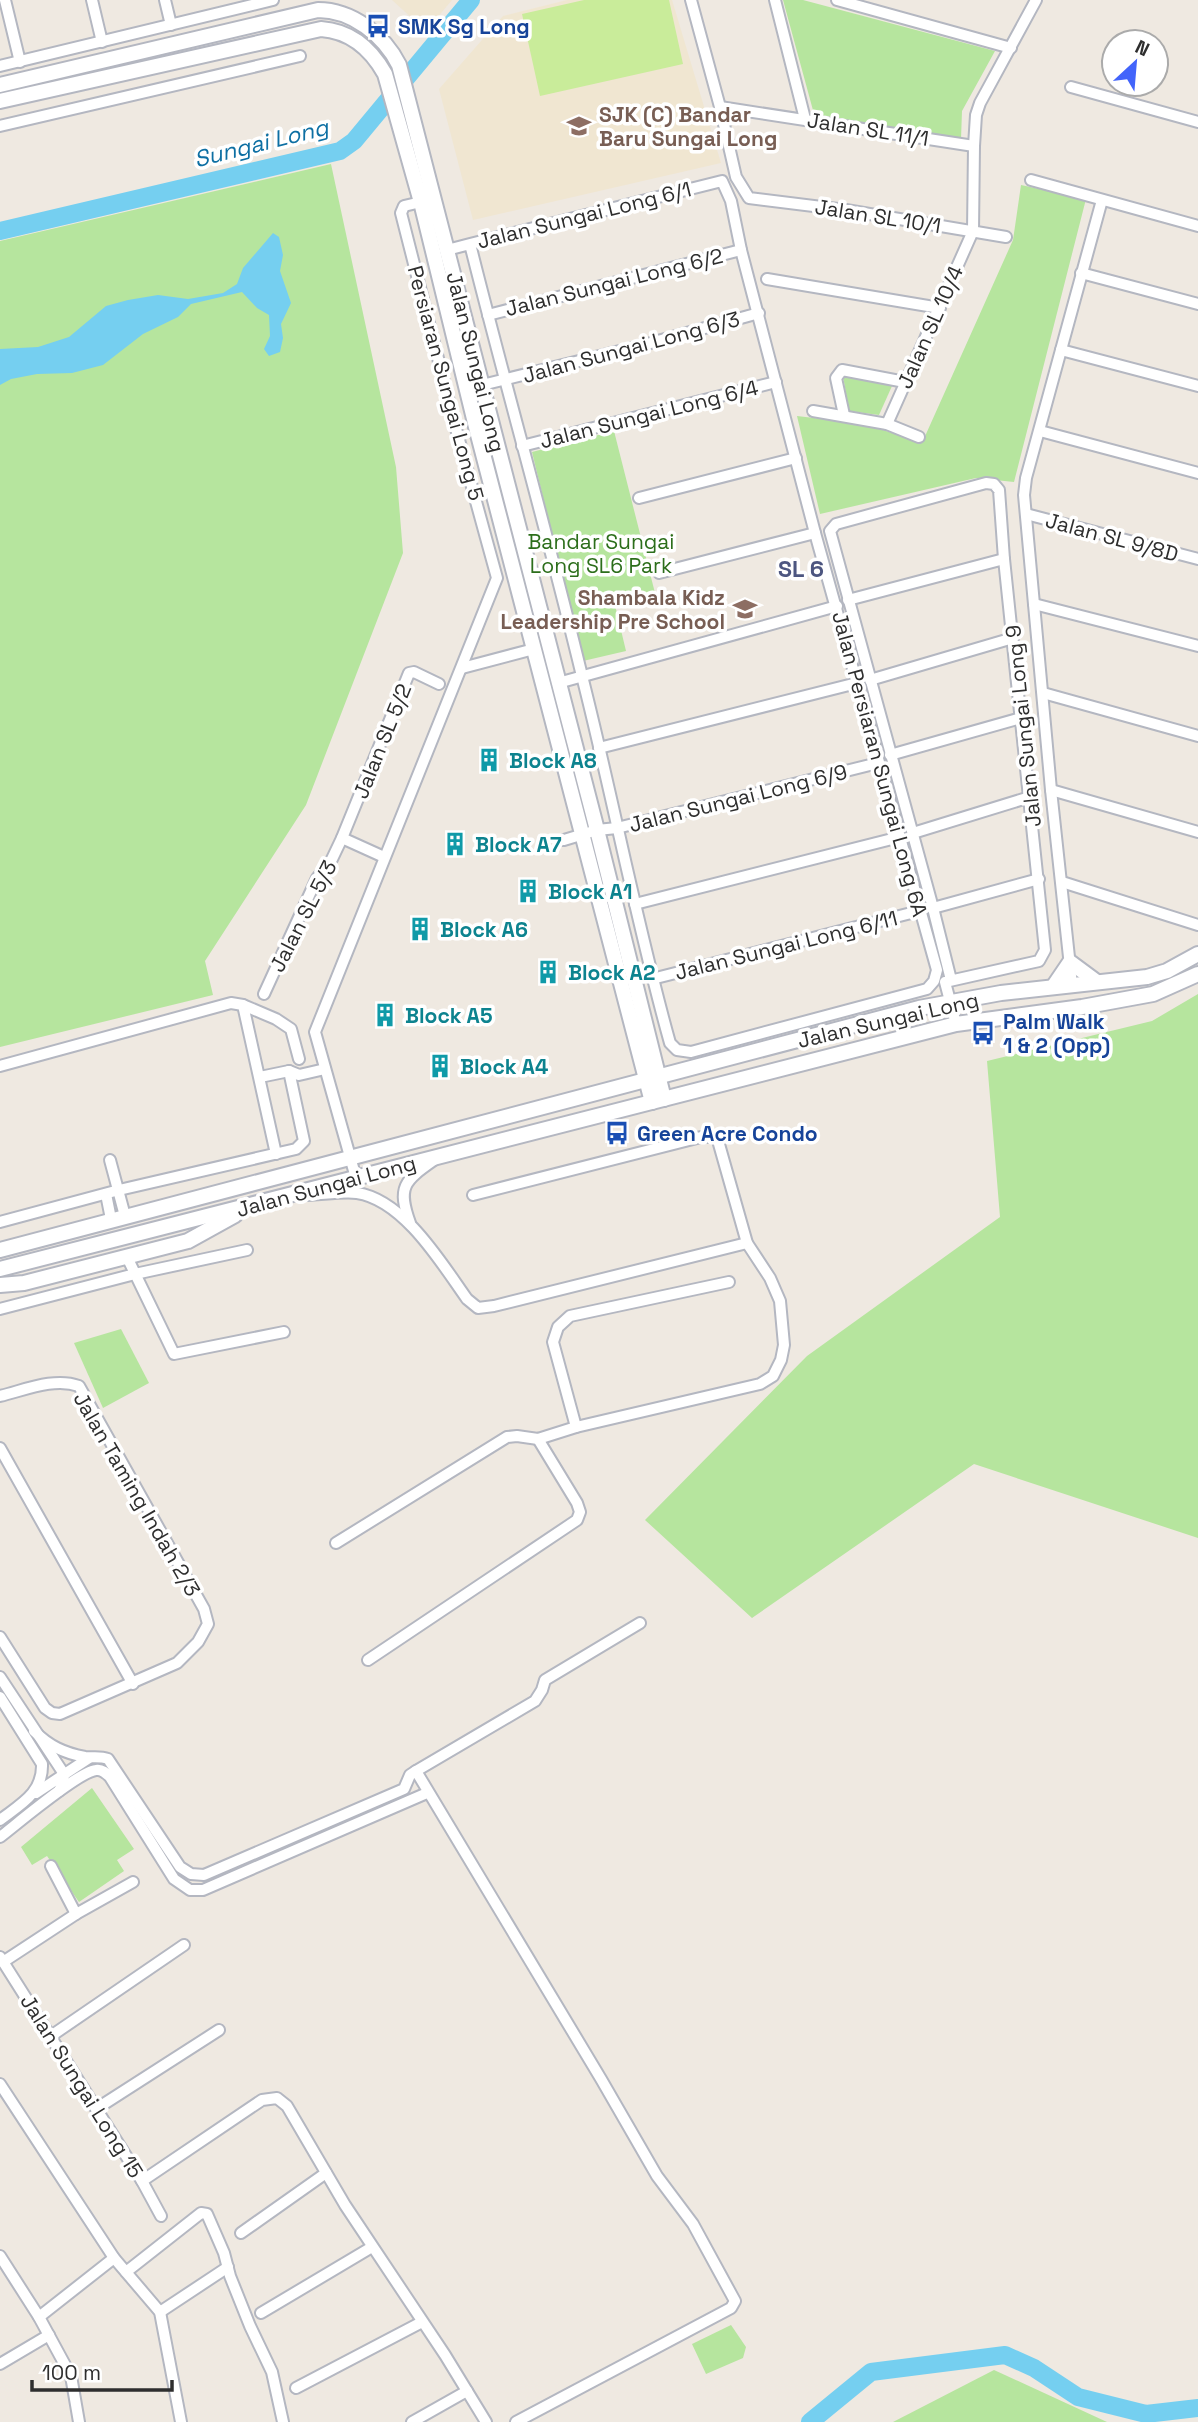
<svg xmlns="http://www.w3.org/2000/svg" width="1198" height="2422" viewBox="0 0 1198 2422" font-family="'Space Grotesk',sans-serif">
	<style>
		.education { fill: #f0e6d1 }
		.green { fill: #b6e59e }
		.pitch { fill: #c9ec9a }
		.water { fill: #75cff0 }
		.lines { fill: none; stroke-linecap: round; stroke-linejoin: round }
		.river { stroke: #75cff0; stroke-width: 18 }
		.street-casing { stroke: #b4b7c1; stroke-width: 14 }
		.secondary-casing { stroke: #b4b7c1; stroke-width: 18 }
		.street { stroke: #fff; stroke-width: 10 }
		.secondary { stroke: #fff; stroke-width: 14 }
		.labels { text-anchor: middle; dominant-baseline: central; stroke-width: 7; stroke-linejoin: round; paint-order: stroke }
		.transit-label { font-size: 21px; font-weight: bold; fill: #164399; stroke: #fff; text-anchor: start }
		.education-label { font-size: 21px; font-weight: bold; fill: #785e54; stroke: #fff; text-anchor: start }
		.street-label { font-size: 21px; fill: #2e2e2e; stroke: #fff }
		.park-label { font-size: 21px; fill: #2c6e1b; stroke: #fff }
		.culture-label { font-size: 21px; font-weight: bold; fill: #0d838f; stroke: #fff; text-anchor: start }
		.water-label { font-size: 23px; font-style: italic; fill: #0d6fa3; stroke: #fff }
		.neighbourhood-label { font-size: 23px; font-weight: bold; fill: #4d5680; stroke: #fff }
	</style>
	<rect width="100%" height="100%" fill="#efe9e1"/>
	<g class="education">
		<polygon points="392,0 452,0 426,31"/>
		<polygon points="567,0 672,0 721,163 473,220 439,89 503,16"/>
	</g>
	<g class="green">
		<polygon points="783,0 803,0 995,51 962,111 961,139 814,114"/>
		<polygon points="331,164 396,467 403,553 306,805 205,961 213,995 0,1047 0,241"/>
		<polygon points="1021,185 1086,199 1014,482 976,478 820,514 797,416 865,424 922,443 1013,240"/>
		<polygon points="843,376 892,386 879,415 849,411"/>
		<polygon points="614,431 655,593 615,605 626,651 583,661 532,452"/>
		<polygon points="1198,994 1198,1538 974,1464 752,1618 645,1520 807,1356 1000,1217 987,1061 1152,1021"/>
		<polygon points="121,1329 149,1383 103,1408 74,1343"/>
		<polygon points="92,1788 134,1849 117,1860 124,1871 79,1902 47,1856 32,1865 21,1847"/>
		<polygon points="731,2325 746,2347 743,2358 706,2374 692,2344"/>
		<polygon points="994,2370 1107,2422 893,2422"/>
	</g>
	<polygon class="pitch" points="584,0 669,0 683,64 540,96 522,14"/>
	<polygon class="water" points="273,233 279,237 283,255 280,271 291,303 281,324 283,338 280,352 269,356 264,349 270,336 269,315 257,308 242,292 191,304 178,317 143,334 103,365 72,373 37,374 11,379 0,385 0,349 38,347 69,337 106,306 128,300 158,295 188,299 223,293 237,284 243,268"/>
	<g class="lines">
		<g class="river">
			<polyline points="0,231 340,151 354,141 471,0"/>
			<polyline points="810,2422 871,2372 1005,2355 1034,2368 1078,2397 1146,2414 1198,2408"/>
		</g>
		<g class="street-casing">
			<g id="street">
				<polyline points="5,0 20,62"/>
				<polyline points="92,0 102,42"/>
				<polyline points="165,0 171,25"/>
				<polyline points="691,0 720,107 736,177 749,198 846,210 1006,237"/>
				<polyline points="775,0 805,119"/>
				<polyline points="837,0 1011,48"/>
				<polyline points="0,66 273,0"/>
				<polyline points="1071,87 1198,122"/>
				<polyline points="720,107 974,146"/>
				<polyline points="0,126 300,56"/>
				<polyline points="1031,180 1198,226"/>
				<path d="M447,250L470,244L722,181L731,201L741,250L815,533L937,970L934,981L927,989L691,1052L677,1050L670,1043C636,922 613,798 582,676C547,531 506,388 470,244"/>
				<polyline points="1081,273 1198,304"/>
				<polyline points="767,279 940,308"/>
				<polyline points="488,315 741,250"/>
				<polyline points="1061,350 1198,386"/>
				<polyline points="482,385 636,347 759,313"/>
				<polyline points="813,411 887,424 919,437"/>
				<polyline points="844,415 836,378 842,370 905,382"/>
				<polyline points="887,424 973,231 974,146 976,115 980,103 1036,0"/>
				<polyline points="1040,431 1198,473"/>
				<polyline points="522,446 776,382"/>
				<polyline points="639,498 796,458"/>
				<polyline points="1026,514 1198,559"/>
				<polyline points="659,573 815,533"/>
				<polyline points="848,600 1004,559"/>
				<polyline points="1034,604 1198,646"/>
				<polyline points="462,668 534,649"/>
				<polyline points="870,680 1013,638"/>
				<polyline points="558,683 837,606"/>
				<polyline points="1043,693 1198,736"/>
				<polyline points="599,748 857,683"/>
				<polyline points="890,755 1021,718"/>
				<polyline points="1051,790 1198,832"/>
				<polyline points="913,833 1030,797"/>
				<polyline points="342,838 384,857"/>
				<polyline points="564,840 597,830 617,828 878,763"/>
				<polyline points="1062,882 1198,925"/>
				<polyline points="635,904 900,837"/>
				<polyline points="933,908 1039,879"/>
				<polyline points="652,979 919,911"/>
				<polyline points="951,980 933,908 830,531 836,524 986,483 994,484 999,490 1004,559 1045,950 1039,961 945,982 956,1024"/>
				<polyline points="1072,985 1051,790 1024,495 1026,478 1102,200"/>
				<polyline points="264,994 317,878 332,859 342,838 409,673 414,672 439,684"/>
				<polyline points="243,1005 276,1154"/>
				<polyline points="0,1066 231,1003 243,1005 276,1019 291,1029 299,1059"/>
				<polyline points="260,1077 289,1071 299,1075 325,1069"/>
				<polyline points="110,1160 125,1216"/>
				<polyline points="356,1178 315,1032 497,578 455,425 401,213 404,206 421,202"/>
				<polyline points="106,1194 111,1219"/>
				<path d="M303,1195C319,1195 343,1191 357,1193C404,1200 442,1264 467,1299L478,1308L494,1306L747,1243"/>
				<polyline points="0,1222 119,1190 296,1149 304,1141 289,1071"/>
				<path d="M410,1223C397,1187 404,1181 434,1160"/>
				<polyline points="127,1257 174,1354 284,1332"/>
				<polyline points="0,1309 135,1274 247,1250"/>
				<path d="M0,1396C25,1390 54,1377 79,1386L204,1609L208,1624L198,1642L177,1663L60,1714L52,1713L45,1708L0,1637"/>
				<polyline points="576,1427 553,1342 558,1327 570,1316 729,1282"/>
				<polyline points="0,1448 133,1684"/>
				<polyline points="336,1543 507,1437 517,1436 538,1439 576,1427 760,1384 773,1376 781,1360 784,1345 780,1301 770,1278 747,1243 717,1137 701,1137 473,1195"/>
				<polyline points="368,1660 577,1520 580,1512 577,1503 538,1439"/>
				<polyline points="0,1677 64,1774 63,1782 59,1791"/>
				<path d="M0,1697L42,1764C43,1793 21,1804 0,1820"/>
				<path d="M34,1731C49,1746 64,1753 85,1757C93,1758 100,1756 108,1759L180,1867L191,1874L204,1875L404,1789L410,1775L416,1771L535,1701L542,1690L545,1680L640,1623"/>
				<polyline points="416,1771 601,2079 657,2176 693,2224 735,2301 731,2308 516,2422"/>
				<polyline points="36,1793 89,1758"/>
				<path d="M0,1837C17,1824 78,1772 96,1770C102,1769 106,1773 110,1777L174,1879L190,1890H203L427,1793"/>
				<polyline points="51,1866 76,1914"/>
				<polyline points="0,1957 142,2181 161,2216"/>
				<polyline points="3,1962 76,1914 133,1882"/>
				<polyline points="51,2036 184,1945"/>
				<polyline points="0,2084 114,2258 160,2312 181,2422"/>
				<polyline points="96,2109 219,2030"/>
				<polyline points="142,2181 262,2100 277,2098 287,2106 345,2205 445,2355 486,2422"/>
				<polyline points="241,2233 326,2173"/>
				<polyline points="0,2256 39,2317 71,2376 79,2422"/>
				<polyline points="126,2272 201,2213 207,2214 224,2253 230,2276 250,2326 272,2372 283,2422"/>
				<polyline points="160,2312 228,2267"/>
				<polyline points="261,2313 372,2247"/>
				<polyline points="39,2317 114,2258"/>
				<polyline points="0,2364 49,2335"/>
				<polyline points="296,2388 422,2322"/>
				<polyline points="412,2422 467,2391"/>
			</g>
		</g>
		<g class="secondary-casing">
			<g id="secondary">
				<path d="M0,85L318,10C352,10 384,35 399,65L597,830L664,1099"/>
				<path d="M0,101L321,29C350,31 371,49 385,74L421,202L476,427L652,1102"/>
				<polyline points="1053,987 1070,962 1097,982"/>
				<polyline points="0,1250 919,1008 1001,993 1147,977 1167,971 1198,954"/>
				<polyline points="0,1269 956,1024 1082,1007 1153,994 1198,974"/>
				<polyline points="0,1285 24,1283 188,1241 235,1215"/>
			</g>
		</g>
		<use href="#street" class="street"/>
		<use href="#secondary" class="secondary"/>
	</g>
	<defs>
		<g id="bus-bare" transform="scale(1.89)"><path d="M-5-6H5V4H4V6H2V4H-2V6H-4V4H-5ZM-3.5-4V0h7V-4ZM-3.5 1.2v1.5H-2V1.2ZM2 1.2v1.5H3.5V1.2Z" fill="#1a4fb4" stroke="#fff" stroke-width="2.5" paint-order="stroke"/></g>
		<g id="school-bare" transform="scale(1.89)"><path d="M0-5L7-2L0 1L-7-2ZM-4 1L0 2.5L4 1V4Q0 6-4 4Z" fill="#8d6e63" stroke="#fff" stroke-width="2.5" paint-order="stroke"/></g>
		<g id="building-bare" transform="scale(1.89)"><path d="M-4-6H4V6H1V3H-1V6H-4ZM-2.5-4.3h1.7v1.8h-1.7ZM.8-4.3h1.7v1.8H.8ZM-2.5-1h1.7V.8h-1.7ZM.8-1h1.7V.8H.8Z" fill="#0f9aa8" stroke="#fff" stroke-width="2.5" paint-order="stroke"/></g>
	</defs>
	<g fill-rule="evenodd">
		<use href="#bus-bare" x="378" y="26"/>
		<use href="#school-bare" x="579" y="126"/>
		<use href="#school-bare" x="745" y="609"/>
		<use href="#building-bare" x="489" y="760"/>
		<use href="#building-bare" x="455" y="844"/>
		<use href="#building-bare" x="528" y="891"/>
		<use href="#building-bare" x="420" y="929"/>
		<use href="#building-bare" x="548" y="972"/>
		<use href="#building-bare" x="385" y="1015"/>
		<use href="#bus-bare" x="983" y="1033"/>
		<use href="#building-bare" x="440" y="1066"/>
		<use href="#bus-bare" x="617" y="1133"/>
	</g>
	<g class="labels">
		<g class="transit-label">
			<text x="398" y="26">SMK Sg Long</text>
			<text x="1003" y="1021">Palm Walk<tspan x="1003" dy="24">1 &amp; 2 (Opp)</tspan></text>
			<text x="637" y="1133">Green Acre Condo</text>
		</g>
		<g class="education-label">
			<text x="599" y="114">SJK (C) Bandar<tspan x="599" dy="24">Baru Sungai Long</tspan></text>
			<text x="725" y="597" text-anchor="end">Shambala Kidz<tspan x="725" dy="24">Leadership Pre School</tspan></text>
		</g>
		<g class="street-label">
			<text transform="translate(868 129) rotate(9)">Jalan SL 11/1</text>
			<text transform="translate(584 215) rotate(-14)">Jalan Sungai Long 6/1</text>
			<text transform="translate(878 216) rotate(9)">Jalan SL 10/1</text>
			<text transform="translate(614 282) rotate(-14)">Jalan Sungai Long 6/2</text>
			<text transform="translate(930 327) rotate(-66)">Jalan SL 10/4</text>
			<text transform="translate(631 347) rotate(-15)">Jalan Sungai Long 6/3</text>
			<text transform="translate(476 362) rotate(76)">Jalan Sungai Long</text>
			<text transform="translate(446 383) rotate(75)">Persiaran Sungai Long 5</text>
			<text transform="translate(649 414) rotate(-14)">Jalan Sungai Long 6/4</text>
			<text transform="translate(1112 537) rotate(15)">Jalan SL 9/8D</text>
			<text transform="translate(1023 726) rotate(-96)">Jalan Sungai Long 9</text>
			<text transform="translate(382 741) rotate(-68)">Jalan SL 5/2</text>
			<text transform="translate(880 764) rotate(75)">Jalan Persiaran Sungai Long 6A</text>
			<text transform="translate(738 798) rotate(-14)">Jalan Sungai Long 6/9</text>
			<text transform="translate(303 916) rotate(-63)">Jalan SL 5/3</text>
			<text transform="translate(786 945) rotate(-14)">Jalan Sungai Long 6/11</text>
			<text transform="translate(888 1020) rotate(-13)">Jalan Sungai Long</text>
			<text transform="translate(326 1186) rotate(-15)">Jalan Sungai Long</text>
			<text transform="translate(137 1494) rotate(60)">Jalan Taming Indah 2/3</text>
			<text transform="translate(82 2086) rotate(58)">Jalan Sungai Long 15</text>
		</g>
		<g class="park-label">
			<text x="601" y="541">Bandar Sungai<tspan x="601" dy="24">Long SL6 Park</tspan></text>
		</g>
		<g class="culture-label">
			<text x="509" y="760">Block A8</text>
			<text x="475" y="844">Block A7</text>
			<text x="548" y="891">Block A1</text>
			<text x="440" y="929">Block A6</text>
			<text x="568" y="972">Block A2</text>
			<text x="405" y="1015">Block A5</text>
			<text x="460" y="1066">Block A4</text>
		</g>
		<g class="water-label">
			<text transform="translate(261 143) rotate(-14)">Sungai Long</text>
		</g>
		<g class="neighbourhood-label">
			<text x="801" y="569">SL 6</text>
		</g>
	</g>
	<g transform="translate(1135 63) rotate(26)"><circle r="33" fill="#ffffff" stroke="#ababab" stroke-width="2"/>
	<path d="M0-5L12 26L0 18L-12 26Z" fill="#4264fb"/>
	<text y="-10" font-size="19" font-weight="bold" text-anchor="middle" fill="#2e2e2e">N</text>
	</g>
	<path d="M32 2380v10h140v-10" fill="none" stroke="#2e2e2e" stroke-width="3.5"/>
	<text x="42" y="2380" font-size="21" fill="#2e2e2e" stroke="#ffffff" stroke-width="5" paint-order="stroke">100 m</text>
</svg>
